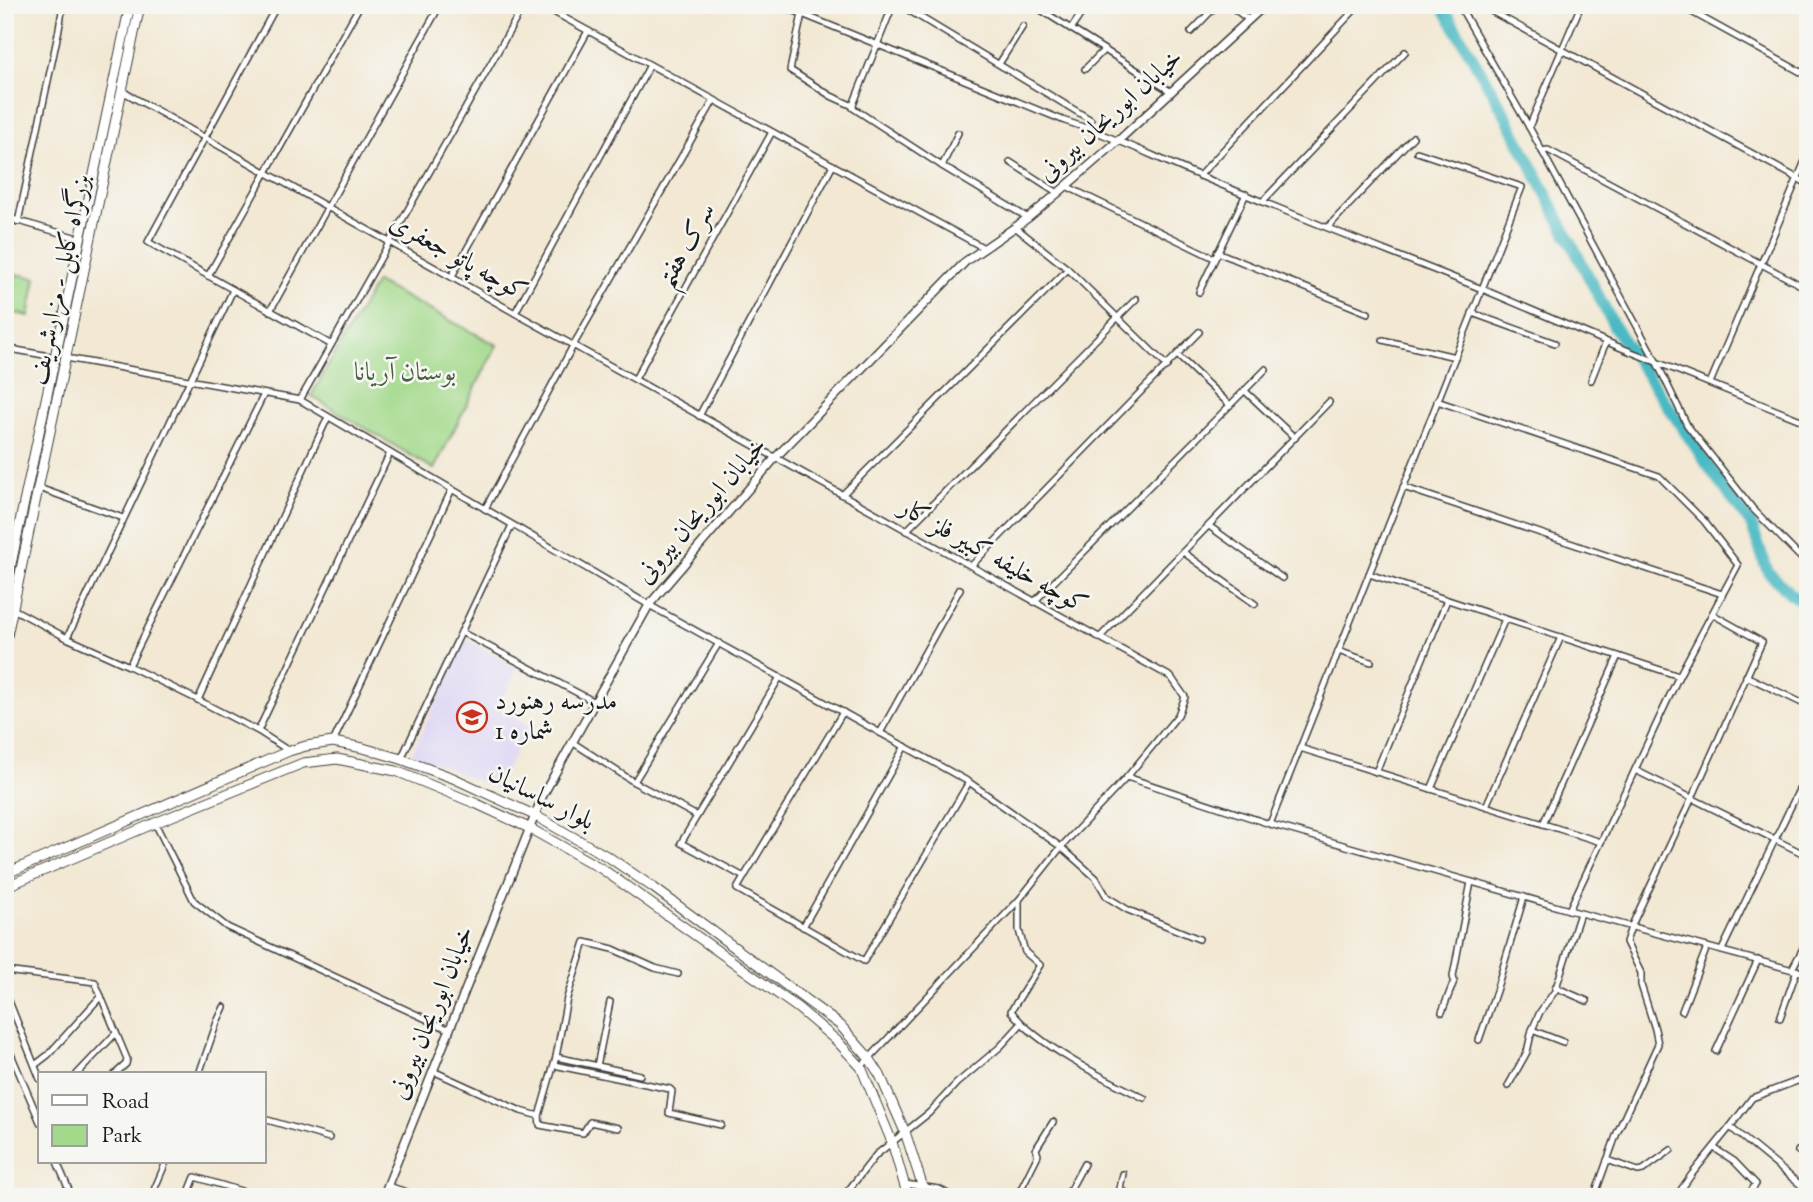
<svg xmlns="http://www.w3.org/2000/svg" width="1813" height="1202" viewBox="0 0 1813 1202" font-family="'Sorts Mill Goudy',Amiri,serif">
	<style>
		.built { fill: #ded5f5 }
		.green { fill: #a2d98a; stroke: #5f7a53; stroke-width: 2 }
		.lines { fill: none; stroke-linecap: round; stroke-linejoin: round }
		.river { stroke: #4ab9c3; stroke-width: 12 }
		.minor-casing { stroke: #3c3b37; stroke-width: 8 }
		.tertiary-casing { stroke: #3c3b37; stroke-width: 10 }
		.trunk-casing { stroke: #3c3b37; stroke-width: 11 }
		.minor { stroke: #fff; stroke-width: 5 }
		.tertiary { stroke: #fff; stroke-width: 7 }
		.trunk { stroke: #fff; stroke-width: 9 }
		.labels { text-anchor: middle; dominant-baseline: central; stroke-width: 5; stroke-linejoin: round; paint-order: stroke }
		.street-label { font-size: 26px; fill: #1c1c1c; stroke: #f6f6f2 }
		.park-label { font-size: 26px; fill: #4b5e42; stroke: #f6f6f2 }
		.poi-label { font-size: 26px; fill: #1c1c1c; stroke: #f6f6f2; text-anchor: start }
	</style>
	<rect width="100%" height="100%" fill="#f6f6f2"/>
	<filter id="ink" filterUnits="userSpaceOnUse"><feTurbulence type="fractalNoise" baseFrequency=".0143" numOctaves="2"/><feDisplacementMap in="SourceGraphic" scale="14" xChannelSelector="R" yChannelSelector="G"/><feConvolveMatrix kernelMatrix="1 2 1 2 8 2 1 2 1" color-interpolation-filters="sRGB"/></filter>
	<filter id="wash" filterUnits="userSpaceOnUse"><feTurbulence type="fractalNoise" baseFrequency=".00686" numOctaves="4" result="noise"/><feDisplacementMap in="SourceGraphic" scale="28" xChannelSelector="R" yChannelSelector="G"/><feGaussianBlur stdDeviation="1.57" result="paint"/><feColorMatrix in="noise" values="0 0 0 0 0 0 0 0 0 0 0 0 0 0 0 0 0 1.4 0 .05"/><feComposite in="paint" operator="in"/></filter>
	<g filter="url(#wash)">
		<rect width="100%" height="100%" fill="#f2e8d3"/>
		<polygon class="built" points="466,639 518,668 498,707 530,726 496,789 412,753"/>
		<g class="green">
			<polygon points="16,274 36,278 29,316 9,312"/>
			<polygon points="376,282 497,345 434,469 311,396"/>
		</g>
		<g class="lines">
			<polyline class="river" points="1442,5 1504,112 1615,328 1711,470 1751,524 1768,572 1791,594 1808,605"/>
		</g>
	</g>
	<g filter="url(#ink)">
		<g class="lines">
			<g class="minor-casing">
				<g id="minor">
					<polyline points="277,5 148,242 330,344"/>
					<polyline points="541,5 984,248"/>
					<path d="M780,5L1065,121C1111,135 1154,157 1198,175C1292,215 1387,251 1482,289L1270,824"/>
					<polyline points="807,5 802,14 790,70 831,96 853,106"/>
					<polyline points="893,5 853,105 853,108 942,166 1028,218"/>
					<polyline points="900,5 1091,120 1088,128"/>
					<polyline points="1033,5 1170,91"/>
					<polyline points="1229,5 1249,20"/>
					<polyline points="1459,5 1529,127 1656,361 1687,425 1753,509 1808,565"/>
					<polyline points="1480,5 1808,184"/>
					<polyline points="1679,5 1808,76"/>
					<polyline points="1071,29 1087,5"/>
					<polyline points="1191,32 1217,5"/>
					<polyline points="999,64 1023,26"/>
					<polyline points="1085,69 1104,50"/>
					<polyline points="122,91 515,313 1171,677 1185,697 1178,715 1127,777"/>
					<polyline points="1529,127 1581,5"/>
					<polyline points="1542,151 1548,150 1808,289"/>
					<polyline points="1417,152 1522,187 1482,289 1619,347 1808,423"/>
					<polyline points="1010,162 1058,193"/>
					<polyline points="942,166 958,133"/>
					<polyline points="1199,176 1359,5"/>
					<polyline points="1066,186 1214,258"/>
					<polyline points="1263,201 1405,52"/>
					<polyline points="5,217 81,239"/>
					<polyline points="18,222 59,29 63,5"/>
					<polyline points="1015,227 1068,269 1167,366"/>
					<polyline points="1328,227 1413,137"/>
					<polyline points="1217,252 1368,313"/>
					<polyline points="208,276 360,5"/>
					<polyline points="452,276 588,31"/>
					<polyline points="1199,292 1246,194"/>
					<polyline points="270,311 440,5"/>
					<polyline points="515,313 650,65"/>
					<polyline points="1472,313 1555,343"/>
					<polyline points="1383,340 1455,357"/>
					<polyline points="5,348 55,357"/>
					<polyline points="1177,355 1230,405"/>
					<polyline points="66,358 300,400 649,605 969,782 1061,847 1096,878 1107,897 1128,910 1199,939"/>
					<polyline points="635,379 772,132"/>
					<polyline points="1591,380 1606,342"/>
					<polyline points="1710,383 1808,154"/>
					<polyline points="1245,391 1295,438"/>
					<polyline points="300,400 524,5"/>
					<polyline points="1437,401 1659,476 1704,521 1738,565 1679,676 1569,910"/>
					<polyline points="699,416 833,165"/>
					<polyline points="1403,487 1722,594"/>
					<polyline points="39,488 123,518"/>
					<polyline points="842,495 1068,269"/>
					<polyline points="485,509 574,344 714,100"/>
					<polyline points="1209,526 1282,578"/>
					<polyline points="906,531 1136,299"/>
					<polyline points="1183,552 1255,604"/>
					<polyline points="971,566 1199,332"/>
					<polyline points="1369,574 1679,676"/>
					<polyline points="1034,602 1266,369"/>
					<polyline points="13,609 67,638 129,666 198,700 258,731 289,751"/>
					<polyline points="461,632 595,702"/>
					<polyline points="67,638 233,290"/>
					<polyline points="1099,638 1329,402"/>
					<polyline points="1338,651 1371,662"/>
					<polyline points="129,666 264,394"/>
					<polyline points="1746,676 1808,706"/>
					<polyline points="780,677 681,843 744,877 737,889 864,961 969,782"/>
					<polyline points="198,700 328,417"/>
					<polyline points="258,731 390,453"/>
					<polyline points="880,733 960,589"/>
					<polyline points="333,742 452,489"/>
					<polyline points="572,742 634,782 697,816"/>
					<polyline points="1300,748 1601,842"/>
					<polyline points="401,759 512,525"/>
					<polyline points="1635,770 1808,856"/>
					<polyline points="1376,772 1447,600"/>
					<polyline points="634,782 719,643"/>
					<polyline points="1431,789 1505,619"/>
					<polyline points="1486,806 1561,637"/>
					<polyline points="155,823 194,901 227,927 450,1030"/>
					<polyline points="1543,824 1618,656"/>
					<polyline points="744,877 843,712"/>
					<path d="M1019,900V930L1025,952L1040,965L1011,1011C1038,1046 1103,1078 1144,1098"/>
					<polyline points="803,927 905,746"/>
					<polyline points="1722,950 1808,771"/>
					<polyline points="1792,969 1808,939"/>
					<polyline points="5,971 95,982 127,1059 126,1064 115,1074"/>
					<polyline points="1555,987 1587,1001"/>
					<polyline points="5,991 40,1079"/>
					<polyline points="1682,1011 1707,947"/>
					<polyline points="1442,1012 1454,981 1453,976 1471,882"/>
					<polyline points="1780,1018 1797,970"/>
					<polyline points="1532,1030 1563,1042"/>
					<polyline points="5,1040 40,1122"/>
					<polyline points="1479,1040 1496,991 1524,897"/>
					<polyline points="1716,1051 1758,960"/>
					<polyline points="556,1057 640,1075"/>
					<polyline points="35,1065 48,1055 101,996"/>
					<polyline points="554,1065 670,1089 672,1091 669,1113 721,1125"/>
					<polyline points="597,1066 610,1002"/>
					<polyline points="861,1067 1019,900 1061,847 1127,777 1270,824 1569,910 1808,974"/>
					<polyline points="433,1071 521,1111 539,1116 540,1125 583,1133 590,1122 618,1128"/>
					<polyline points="77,1074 116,1033"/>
					<polyline points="199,1074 217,1022 224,1007"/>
					<polyline points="1508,1086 1527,1052 1532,1030 1540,1012 1555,991 1580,913"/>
					<polyline points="539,1116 556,1057 567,998 585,942 613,949 655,968 678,974"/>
					<polyline points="264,1119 329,1138"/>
					<polyline points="1730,1127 1808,1191"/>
					<polyline points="1714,1148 1734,1161 1756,1184 1747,1197"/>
					<polyline points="1798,1151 1808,1156"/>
					<polyline points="1607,1160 1638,1171 1643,1170 1671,1150"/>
					<polyline points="57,1162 72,1197"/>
					<polyline points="1123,1174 1120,1188 1125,1193 1126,1197"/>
					<polyline points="905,1184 939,1189 953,1197"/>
					<polyline points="388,1186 422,1197"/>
					<polyline points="151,1197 166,1162"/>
					<polyline points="187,1197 195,1177 261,1197"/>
					<polyline points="843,1197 876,1155 929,1113 957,1083 1000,1047 1021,1024"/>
					<polyline points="1017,1197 1038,1155 1036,1149 1053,1122"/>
					<polyline points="1066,1197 1084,1164"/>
					<polyline points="1594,1197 1617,1133 1658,1044 1655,1029 1641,985 1641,973 1626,942 1631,927 1692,798 1762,642 1712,614"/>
					<polyline points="1676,1197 1692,1174 1730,1127 1752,1098 1808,1077"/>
				</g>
			</g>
			<g class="tertiary-casing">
				<polyline id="tertiary" points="383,1197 543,795 649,605 776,457 966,261 1028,218 1058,193 1119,140 1265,5"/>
			</g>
			<g class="trunk-casing">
				<g id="trunk">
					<polyline points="5,592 130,5"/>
					<polyline points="5,645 140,5"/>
					<polyline points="5,874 289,751 306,746 333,742 363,748 401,759 453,778 534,815 610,858 654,888 840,1025 869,1058 880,1075 905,1132 926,1197"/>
					<polyline points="5,887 155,823 303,763 337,759 396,771 477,804 529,828 602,869 798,1008 837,1041 861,1067 892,1142 908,1197"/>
				</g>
			</g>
			<use href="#minor" class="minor"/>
			<use href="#tertiary" class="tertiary"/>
			<use href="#trunk" class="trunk"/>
		</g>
	</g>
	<defs>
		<g id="school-ring" transform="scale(1.575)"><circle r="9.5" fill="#f6f6f2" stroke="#c8321e" stroke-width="1.5"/><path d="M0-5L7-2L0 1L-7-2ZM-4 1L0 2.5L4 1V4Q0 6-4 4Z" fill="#c8321e"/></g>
	</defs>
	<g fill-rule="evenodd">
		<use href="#school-ring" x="472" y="717"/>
	</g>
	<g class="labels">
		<g class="street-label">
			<text transform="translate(1111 116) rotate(-42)">خیابان ابوریحان بیرونی</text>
			<text transform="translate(687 246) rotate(-61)">سرک هفتم</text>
			<text transform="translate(458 258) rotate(29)">کوچه پاتو جعفری</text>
			<text transform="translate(61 280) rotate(-78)">بزرگراه کابل - مزارشریف</text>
			<text transform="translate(702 511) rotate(-49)">خیابان ابوریحان بیرونی</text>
			<text transform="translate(993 557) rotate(29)">کوچه خلیفه کبیر فلز کار</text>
			<text transform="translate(541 798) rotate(27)">بلوار ساسانیان</text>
			<text transform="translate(433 1013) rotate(-68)">خیابان ابوریحان بیرونی</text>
		</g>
		<g class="park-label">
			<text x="405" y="373">بوستان آریانا</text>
		</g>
		<g class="poi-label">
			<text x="495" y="702">مدرسه رهنورد<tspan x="495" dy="30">شماره 1</tspan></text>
		</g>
	</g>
	<rect width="1813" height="1202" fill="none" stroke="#f6f6f2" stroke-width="28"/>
	<rect x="38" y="1072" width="228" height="91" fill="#f6f6f2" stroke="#9f9f9c" stroke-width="2"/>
	<rect x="52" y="1095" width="35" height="10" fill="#ffffff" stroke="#9f9f9c" stroke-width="2"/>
	<text x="102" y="1108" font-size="21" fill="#1c1c1c">Road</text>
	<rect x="52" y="1125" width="35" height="21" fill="#a2d98a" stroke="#9f9f9c" stroke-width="2"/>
	<text x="102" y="1142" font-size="21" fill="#1c1c1c">Park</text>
</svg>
